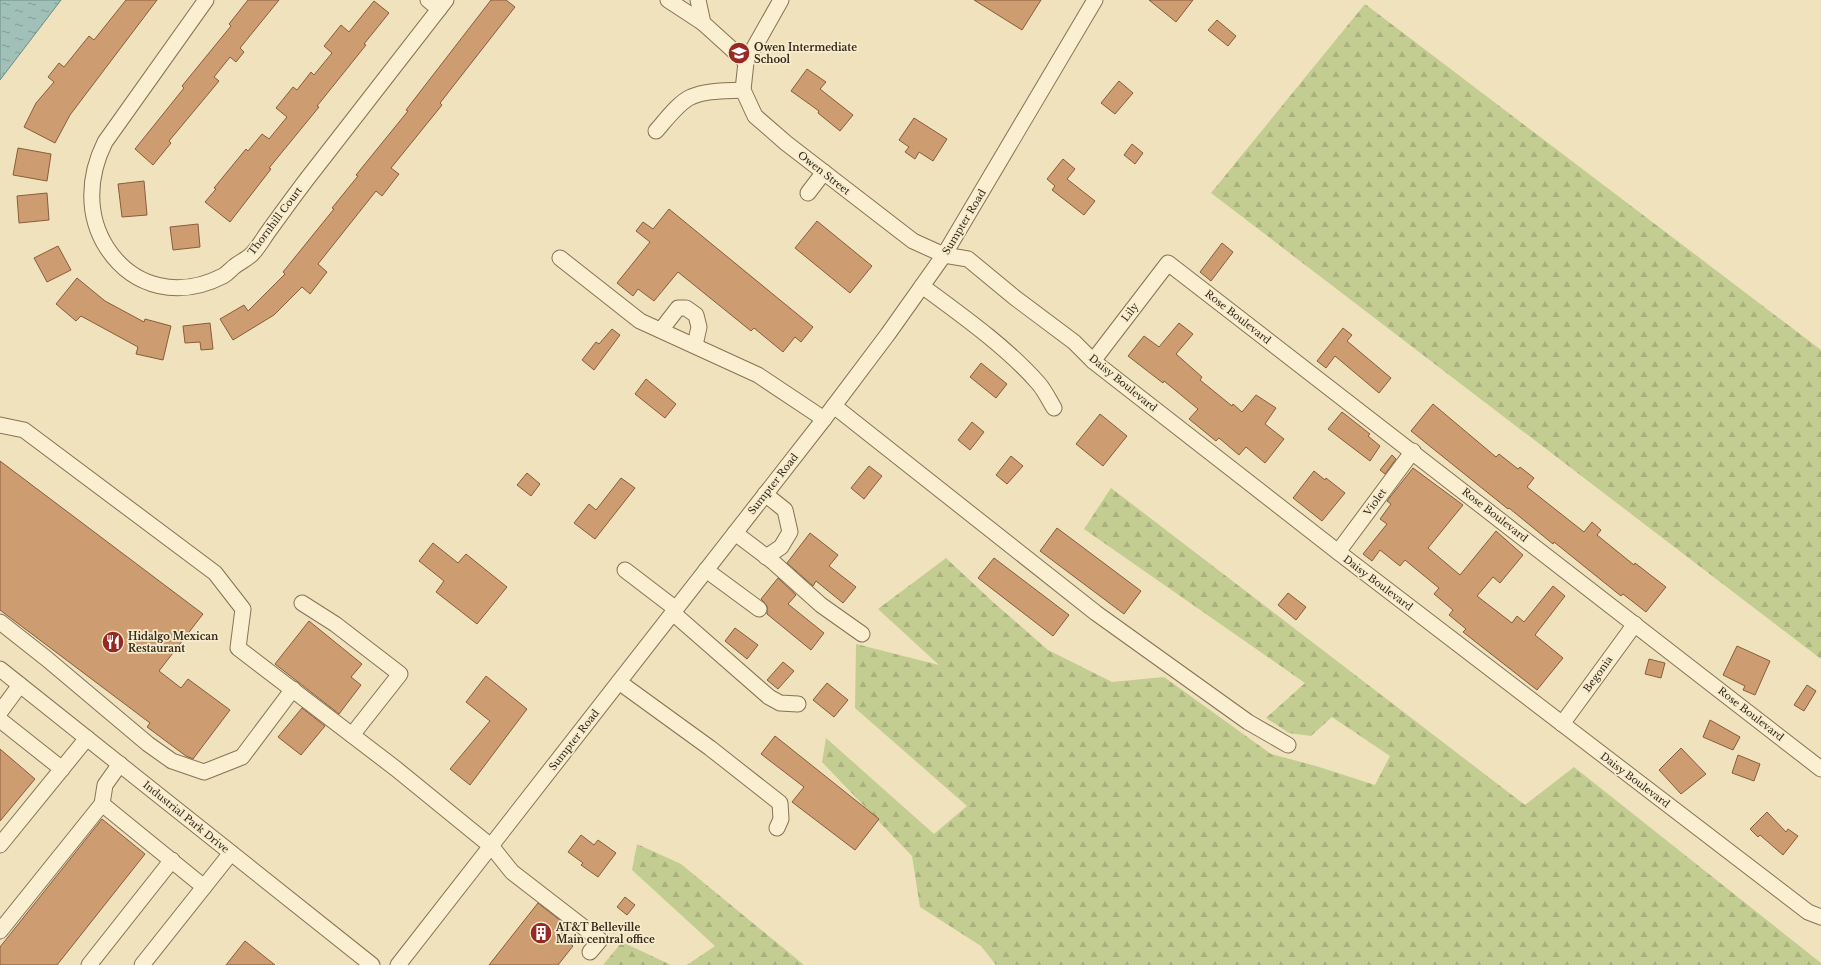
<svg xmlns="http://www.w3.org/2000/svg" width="1821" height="965" viewBox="0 0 1821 965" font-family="'Libre Baskerville',serif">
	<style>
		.forest { fill: url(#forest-firs) }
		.water { fill: url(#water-ripples); stroke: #688d86 }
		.building { fill: #ce9c71; stroke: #875d3b }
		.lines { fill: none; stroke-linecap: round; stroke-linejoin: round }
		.minor-casing { stroke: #877256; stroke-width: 17 }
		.minor { stroke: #faefd0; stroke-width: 15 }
		.labels { text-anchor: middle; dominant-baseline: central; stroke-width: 3.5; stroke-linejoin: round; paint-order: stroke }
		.poi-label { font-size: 10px; font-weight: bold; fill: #36291b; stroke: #f6eccd; text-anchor: start }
		.street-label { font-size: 10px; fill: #36291b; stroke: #f6eccd }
	</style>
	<defs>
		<pattern id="forest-firs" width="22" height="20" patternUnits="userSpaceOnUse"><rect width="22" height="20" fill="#c3cd91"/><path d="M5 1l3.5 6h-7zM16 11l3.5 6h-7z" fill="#a8b07c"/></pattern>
		<pattern id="water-ripples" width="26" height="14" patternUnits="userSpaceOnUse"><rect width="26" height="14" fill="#a1c0b8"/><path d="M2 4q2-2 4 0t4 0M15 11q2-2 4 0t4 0" fill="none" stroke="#849c95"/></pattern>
	</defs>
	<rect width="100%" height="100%" fill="#efe2bd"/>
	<g class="forest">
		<polygon points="1365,4 1821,350 1821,659 1211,193"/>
		<polygon points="1111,488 1525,805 1574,767 1821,963 1821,965 996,965 981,946 920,907 912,856 822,762 826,738 934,834 967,806 855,708 856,644 939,665 878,609 946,558 993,602 1048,650 1112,682 1164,677 1271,754 1316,766 1375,785 1390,756 1332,717 1311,736 1289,733 1266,718 1305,683 1084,529"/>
		<polygon points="637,844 681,864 804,965 687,965 715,946 632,870"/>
		<polygon points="622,942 671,965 603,965"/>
	</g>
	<polygon class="water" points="0,0 61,0 0,80"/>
	<g class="building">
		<polygon points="126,0 157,0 70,115 55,143 24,127 36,103 54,82 48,77 59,63 64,67 89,36 94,40"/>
		<polygon points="248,0 279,0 240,48 244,52 236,62 230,57 214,77 219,81 169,141 171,143 153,165 135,149 184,88 182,86 231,26 229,24"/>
		<polygon points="491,0 506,0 515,7 440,103 442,105 391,168 399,174 382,196 376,191 318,264 327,272 310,294 302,287 274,315 233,340 220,319 244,305 248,311 285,274 283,272 334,209 332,208 358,176 356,175 408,111 406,110"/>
		<polygon points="974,0 1041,0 1022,30"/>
		<polygon points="1149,0 1193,0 1176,22"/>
		<polygon points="374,1 389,13 364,44 366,45 317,106 319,107 269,168 271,169 230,222 205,202 216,189 214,188 246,149 248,151 262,134 269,139 287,117 276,108 293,87 297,90 311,72 314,75 332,53 324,46 341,25 349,32"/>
		<polygon points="1217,20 1236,36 1228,46 1208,30"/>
		<polygon points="807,69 826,82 820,89 853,115 840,131 818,113 819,111 791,91"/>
		<polygon points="1119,81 1133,93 1115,114 1101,103"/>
		<polygon points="914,118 947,139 933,161 919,152 915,159 905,152 909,147 899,140"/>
		<polygon points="1132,144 1143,153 1135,164 1124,155"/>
		<polygon points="18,148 51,154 47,181 13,175"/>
		<polygon points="1063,159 1075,169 1067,179 1095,201 1084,215 1052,190 1055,186 1047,179"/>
		<polygon points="144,181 147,215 122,217 118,184"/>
		<polygon points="47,193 49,220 19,223 17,196"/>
		<polygon points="669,209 813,327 801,342 795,337 783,352 754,328 751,331 678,272 654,301 638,289 633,296 617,283 650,242 636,231 643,222 653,229"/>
		<polygon points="817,221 872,266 850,293 795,248"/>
		<polygon points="198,224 200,247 173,250 170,227"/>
		<polygon points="1222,243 1233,252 1211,281 1200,272"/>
		<polygon points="58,246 71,270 47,282 34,258"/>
		<polygon points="77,278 105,301 144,322 145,319 171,326 163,360 136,354 138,347 81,316 76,321 56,304"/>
		<polygon points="210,323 213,349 201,350 200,342 185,343 183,326"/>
		<polygon points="1179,323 1193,334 1176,354 1202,377 1200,380 1232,406 1233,404 1242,412 1256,395 1276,408 1265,424 1284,439 1265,463 1246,447 1239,455 1219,438 1216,441 1189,419 1198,409 1164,381 1163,383 1128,356 1144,336 1159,347"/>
		<polygon points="1343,328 1352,335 1347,341 1391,378 1379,393 1335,356 1326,368 1317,361"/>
		<polygon points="612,329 620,335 594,370 582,360 596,342 599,344"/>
		<polygon points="981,363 1007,384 996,398 970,377"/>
		<polygon points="646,379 676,404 665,418 635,394"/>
		<polygon points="1433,404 1496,457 1499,454 1518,469 1520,467 1534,478 1527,487 1584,532 1592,522 1601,530 1597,535 1634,565 1635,563 1666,587 1646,612 1623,594 1621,596 1554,542 1553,544 1509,508 1508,509 1411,431"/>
		<polygon points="1342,412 1370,434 1368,436 1380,446 1370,461 1328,429"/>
		<polygon points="1100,414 1127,436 1103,466 1076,444"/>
		<polygon points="972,422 984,432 970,450 958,440"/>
		<polygon points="1392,455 1396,459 1385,474 1380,470"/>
		<polygon points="1011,456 1023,466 1007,484 996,475"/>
		<polygon points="0,461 203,614 159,671 181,688 188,679 230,710 193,759 186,756 147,727 150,723 0,610"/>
		<polygon points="869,466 882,476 864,499 851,488"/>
		<polygon points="1413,468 1463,505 1428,548 1460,575 1496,531 1523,555 1500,583 1493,577 1477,596 1512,623 1517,616 1524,622 1553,586 1565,596 1535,635 1563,658 1537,690 1463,632 1466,629 1449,615 1453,610 1434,594 1439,588 1405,560 1400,566 1380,550 1372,561 1363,554 1387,524 1380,519 1391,504 1387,501"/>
		<polygon points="1314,471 1325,480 1326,478 1345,493 1322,521 1293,498"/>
		<polygon points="527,473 540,484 531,496 517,485"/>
		<polygon points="621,478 635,488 595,539 574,523 589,504 596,510"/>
		<polygon points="1057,528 1141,591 1124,614 1040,551"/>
		<polygon points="810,533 838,555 829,566 856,587 843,603 816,581 813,586 787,563"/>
		<polygon points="433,543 458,563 466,554 507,587 477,624 436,592 444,581 419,561"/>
		<polygon points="994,558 1069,615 1053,636 978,578"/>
		<polygon points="778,578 796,595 788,604 824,633 811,650 767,614 767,606 761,599"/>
		<polygon points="1288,593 1306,607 1296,620 1278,605"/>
		<polygon points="309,621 362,664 351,677 361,685 339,714 275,664"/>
		<polygon points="735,628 758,645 747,659 725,641"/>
		<polygon points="1737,646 1770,661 1755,695 1743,690 1745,686 1723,675"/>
		<polygon points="1649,659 1665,663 1661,678 1645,674"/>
		<polygon points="783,662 794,671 778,689 767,680"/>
		<polygon points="486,676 527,709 470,785 450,769 490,721 466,702"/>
		<polygon points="827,683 848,700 834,717 813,700"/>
		<polygon points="1807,685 1816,691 1804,711 1794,705"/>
		<polygon points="302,708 325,726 301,755 278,737"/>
		<polygon points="1710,720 1740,737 1733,750 1703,737"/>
		<polygon points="775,736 879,819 855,850 792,802 804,787 761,754"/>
		<polygon points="1681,748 1706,774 1681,794 1659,770"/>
		<polygon points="0,749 35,779 0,821"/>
		<polygon points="1738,755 1760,764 1754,781 1732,773"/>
		<polygon points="1767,812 1786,832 1788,829 1798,836 1783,855 1760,835 1758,837 1750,829"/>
		<polygon points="102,819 145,854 57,965 0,965 0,947"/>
		<polygon points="581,835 594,845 598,840 616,853 598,877 581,865 583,863 568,852"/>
		<polygon points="625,897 635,905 627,915 617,907"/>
		<polygon points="538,903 570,928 563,937 573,946 558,965 489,965"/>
		<polygon points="245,941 275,965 226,965"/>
	</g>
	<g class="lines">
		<g class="minor-casing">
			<g id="minor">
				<path d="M206,0L105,142C88,176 86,215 107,248C134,289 180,298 223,276C228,273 231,269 235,266C240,262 247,259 252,254C258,248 263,239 268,232C281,214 294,196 307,179C353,119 400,60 446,0"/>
				<polyline points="428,0 439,9"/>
				<polyline points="668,0 703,23"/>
				<polyline points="698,0 703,23 746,62 781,0"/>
				<polyline points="746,62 743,90 755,116 786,143 913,241 944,255 968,259 1014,297 1074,342 1093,361 1338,552 1808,912 1821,917"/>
				<path d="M656,131C665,121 679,102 691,97C706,90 727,91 743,90"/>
				<polyline points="808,193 824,172"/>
				<polyline points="560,258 640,321 758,375 824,419"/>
				<path d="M922,286C960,314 1008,348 1039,384C1045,391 1049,400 1054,408"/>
				<polyline points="661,330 678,308 686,308 696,315 699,327 695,345"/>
				<polyline points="1093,361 1168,263 1821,769"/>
				<polyline points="834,406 1096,613 1248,722 1288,745"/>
				<polyline points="0,425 24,430 215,573 243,609 238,648 395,768 492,847 512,872 600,940 590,952"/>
				<polyline points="765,494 785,510 790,532 781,547 766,557"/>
				<polyline points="735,533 772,561 821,605 862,634"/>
				<polyline points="1338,552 1413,451"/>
				<polyline points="625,570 676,609"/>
				<polyline points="706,570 759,609"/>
				<polyline points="302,603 335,624 400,674 352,735"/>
				<polyline points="673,613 769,697 780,703 798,704"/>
				<polyline points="0,622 47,659 148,744 172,761 204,772 242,757 293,689"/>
				<polyline points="0,669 372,965"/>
				<polyline points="619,682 710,748 780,803 781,819 777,828"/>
				<polyline points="0,712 20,685"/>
				<polyline points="0,720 62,769"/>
				<polyline points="1562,724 1635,624"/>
				<polyline points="102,804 204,887"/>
				<polyline points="0,845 87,738"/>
				<polyline points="0,931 102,804 105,785 120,764"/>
				<polyline points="89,965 172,860"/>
				<polyline points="142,965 231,853"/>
				<polyline points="398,965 824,419 888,334 944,255 1095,0"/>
			</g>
		</g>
		<use href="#minor" class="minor"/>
	</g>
	<defs>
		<g id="school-disc" transform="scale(1.15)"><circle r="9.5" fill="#972924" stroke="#f6eccd"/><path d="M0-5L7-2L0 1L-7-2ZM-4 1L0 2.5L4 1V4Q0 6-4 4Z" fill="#fff"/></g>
		<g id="restaurant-disc" transform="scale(1.15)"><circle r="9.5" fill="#972924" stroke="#f6eccd"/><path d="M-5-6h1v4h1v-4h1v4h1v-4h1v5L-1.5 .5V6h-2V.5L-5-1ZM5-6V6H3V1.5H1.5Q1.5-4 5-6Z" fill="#fff"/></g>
		<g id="building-disc" transform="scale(1.15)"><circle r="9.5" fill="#972924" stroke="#f6eccd"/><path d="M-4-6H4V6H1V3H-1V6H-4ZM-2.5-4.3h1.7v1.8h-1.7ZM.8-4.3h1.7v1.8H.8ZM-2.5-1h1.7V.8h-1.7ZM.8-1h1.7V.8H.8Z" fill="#fff"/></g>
	</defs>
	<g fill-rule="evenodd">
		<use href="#school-disc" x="739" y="53"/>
		<use href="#restaurant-disc" x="113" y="642"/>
		<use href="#building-disc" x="541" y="933"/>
	</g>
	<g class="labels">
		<g class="poi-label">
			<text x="754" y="47">Owen Intermediate<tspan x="754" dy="12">School</tspan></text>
			<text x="128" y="636">Hidalgo Mexican<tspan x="128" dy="12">Restaurant</tspan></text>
			<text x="556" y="927">AT&amp;T Belleville<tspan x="556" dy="12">Main central office</tspan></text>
		</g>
		<g class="street-label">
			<text transform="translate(824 173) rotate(38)">Owen Street</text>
			<text transform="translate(275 221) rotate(-53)">Thornhill Court</text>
			<text transform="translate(964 222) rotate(-59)">Sumpter Road</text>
			<text transform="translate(1130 312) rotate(-52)">Lily</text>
			<text transform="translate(1238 317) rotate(38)">Rose Boulevard</text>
			<text transform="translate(1123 383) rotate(39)">Daisy Boulevard</text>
			<text transform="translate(773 484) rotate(-52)">Sumpter Road</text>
			<text transform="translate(1375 502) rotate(-54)">Violet</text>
			<text transform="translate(1495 515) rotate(38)">Rose Boulevard</text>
			<text transform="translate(1378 583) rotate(37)">Daisy Boulevard</text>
			<text transform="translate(1598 674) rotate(-54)">Begonia</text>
			<text transform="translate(1751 714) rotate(38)">Rose Boulevard</text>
			<text transform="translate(574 740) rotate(-52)">Sumpter Road</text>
			<text transform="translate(1635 780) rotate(37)">Daisy Boulevard</text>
			<text transform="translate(186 817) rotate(39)">Industrial Park Drive</text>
		</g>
	</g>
</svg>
